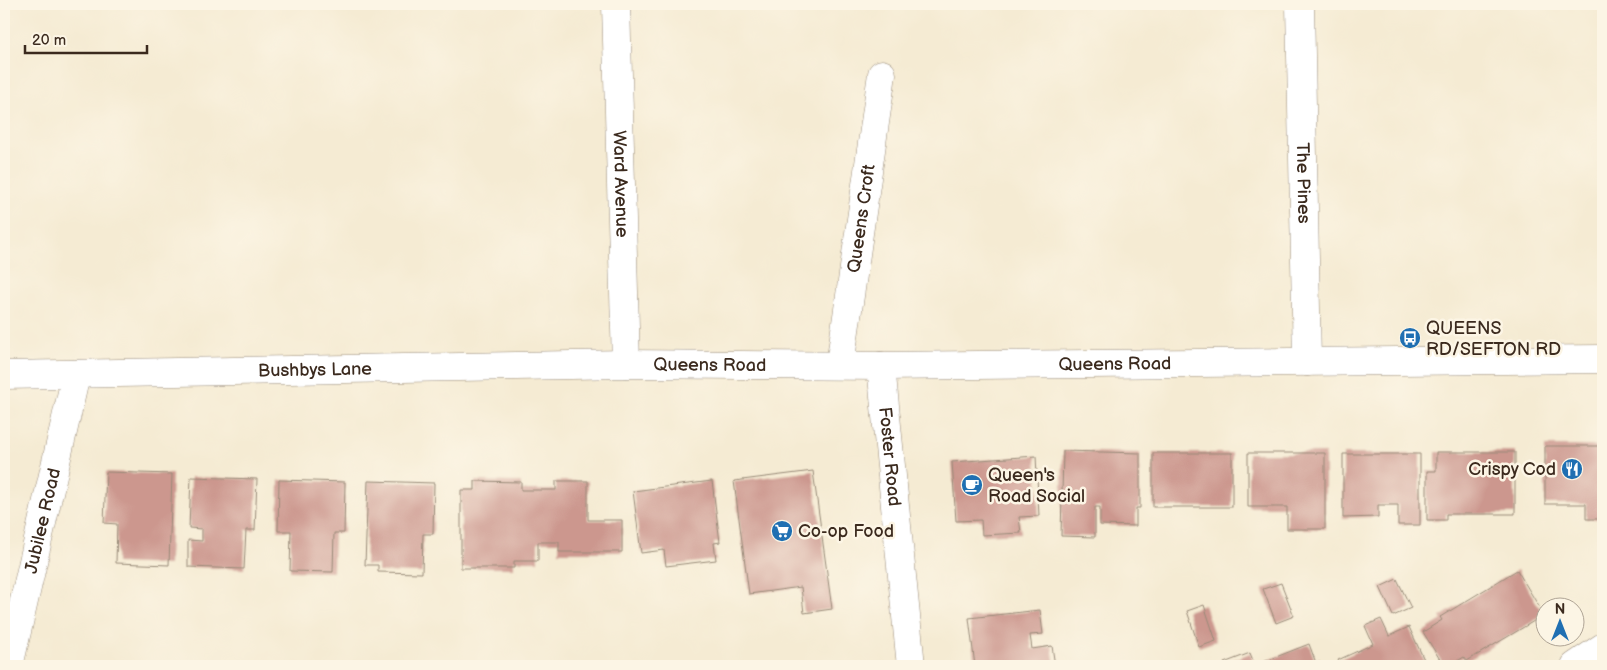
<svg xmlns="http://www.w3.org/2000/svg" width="1607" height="670" viewBox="0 0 1607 670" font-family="'Balsamiq Sans',sans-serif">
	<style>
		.building { fill: #cc978e }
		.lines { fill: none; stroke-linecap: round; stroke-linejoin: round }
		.minor-casing { stroke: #988a78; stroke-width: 29 }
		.tertiary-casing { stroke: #988a78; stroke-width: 29 }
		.minor { stroke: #fff; stroke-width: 28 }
		.tertiary { stroke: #fff; stroke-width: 28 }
		.labels { text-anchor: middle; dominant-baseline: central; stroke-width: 5; stroke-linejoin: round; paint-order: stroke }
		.street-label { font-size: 18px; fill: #3b2a1e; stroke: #fcf5e5 }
		.poi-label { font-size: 18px; fill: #3b2a1e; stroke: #fcf5e5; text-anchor: start }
	</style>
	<rect width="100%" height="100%" fill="#fcf5e5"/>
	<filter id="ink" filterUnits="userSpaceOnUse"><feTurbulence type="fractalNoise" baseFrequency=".02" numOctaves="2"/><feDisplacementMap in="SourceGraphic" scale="10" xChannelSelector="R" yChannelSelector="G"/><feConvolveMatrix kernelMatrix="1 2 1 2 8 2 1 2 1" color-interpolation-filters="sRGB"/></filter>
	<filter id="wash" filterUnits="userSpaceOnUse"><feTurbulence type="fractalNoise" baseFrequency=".0096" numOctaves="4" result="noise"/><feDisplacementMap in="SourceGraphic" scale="20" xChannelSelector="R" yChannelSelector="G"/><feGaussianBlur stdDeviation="1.12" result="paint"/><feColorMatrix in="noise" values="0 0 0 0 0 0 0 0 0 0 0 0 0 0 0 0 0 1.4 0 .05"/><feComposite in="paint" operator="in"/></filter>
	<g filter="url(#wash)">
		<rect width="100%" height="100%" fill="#f5ebd3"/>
		<g id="blocks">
			<g class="building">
				<polygon points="1545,446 1603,446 1603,519 1586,519 1586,504 1545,504"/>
				<polygon points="1063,451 1140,453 1140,508 1136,508 1136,526 1100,525 1100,507 1095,507 1095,537 1061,536"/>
				<polygon points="1436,452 1515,452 1515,514 1446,514 1446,520 1427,520 1427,471 1436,471"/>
				<rect x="1153" y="453" width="79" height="54"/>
				<polygon points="1248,453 1325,453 1325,529 1287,529 1287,507 1248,507"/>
				<polygon points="1343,454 1420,454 1420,525 1398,525 1398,505 1378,505 1378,517 1343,518"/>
				<polygon points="1036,456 1039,516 1019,517 1021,533 982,535 981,520 956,521 952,462"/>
				<polygon points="813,471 832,609 804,613 801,587 749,594 734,481"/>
				<polygon points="106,472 172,474 169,565 116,563 117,524 104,523"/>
				<polygon points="191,477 257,479 255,530 246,530 244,569 188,567 188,540 202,541 202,529 189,528"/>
				<polygon points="279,480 345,482 344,533 334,533 333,572 290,571 291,531 278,531"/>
				<polygon points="368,481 434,483 433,534 423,534 422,573 378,572 378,565 365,565"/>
				<polygon points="475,481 521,482 521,490 556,490 556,481 588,481 588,520 622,520 622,552 559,552 559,542 538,542 538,561 514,561 514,568 461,568 461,490 475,490"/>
				<polygon points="712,481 720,542 714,543 716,560 666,566 664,550 641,553 633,491"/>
				<polygon points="1517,570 1544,615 1467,661 1464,657 1449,666 1444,666 1423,632 1442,620 1440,617"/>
				<polygon points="1397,579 1411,608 1393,616 1380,587"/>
				<polygon points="1281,583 1294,616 1276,623 1263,589"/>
				<polygon points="1204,605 1216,641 1199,647 1187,611"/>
				<polygon points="1040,610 1043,634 1030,635 1032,649 1052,646 1055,666 975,666 969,618"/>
				<polygon points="1381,619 1389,636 1409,627 1427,666 1341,666 1338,660 1373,644 1365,626"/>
				<polygon points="1309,644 1316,663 1320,662 1321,666 1263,666 1261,663"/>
				<polygon points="1250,653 1255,666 1225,666 1224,663"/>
			</g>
		</g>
	</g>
	<g filter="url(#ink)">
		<use href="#blocks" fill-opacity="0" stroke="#988a78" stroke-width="1"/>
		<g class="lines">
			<g class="minor-casing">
				<g id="minor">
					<path id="s1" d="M616,4L626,364"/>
					<path id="s2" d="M1300,4L1307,362"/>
					<path id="s3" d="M840,365L882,74"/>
					<path id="s4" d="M881,366L911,666"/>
					<path id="s5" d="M9,666L76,375"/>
					<polyline points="1575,666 1603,647"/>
				</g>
			</g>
			<g class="tertiary-casing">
				<g id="tertiary">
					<path id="s6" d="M4,375L626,364L881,366L1603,359"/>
				</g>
			</g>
			<use href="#minor" class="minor"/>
			<use href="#tertiary" class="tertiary"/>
		</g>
	</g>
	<defs>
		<g id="bus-disc" transform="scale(1.125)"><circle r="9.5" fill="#1f6fb2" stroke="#fcf5e5"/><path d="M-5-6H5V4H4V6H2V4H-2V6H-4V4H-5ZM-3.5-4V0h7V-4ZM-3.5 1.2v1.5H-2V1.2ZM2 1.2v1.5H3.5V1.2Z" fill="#fff"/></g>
		<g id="restaurant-disc" transform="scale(1.125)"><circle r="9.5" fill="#1f6fb2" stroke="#fcf5e5"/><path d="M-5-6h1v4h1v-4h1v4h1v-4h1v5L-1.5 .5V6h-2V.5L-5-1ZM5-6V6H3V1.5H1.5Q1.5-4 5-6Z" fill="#fff"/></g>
		<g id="cafe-disc" transform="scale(1.125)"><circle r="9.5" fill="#1f6fb2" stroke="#fcf5e5"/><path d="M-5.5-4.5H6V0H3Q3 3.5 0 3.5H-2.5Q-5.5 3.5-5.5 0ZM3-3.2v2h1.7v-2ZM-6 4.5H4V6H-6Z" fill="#fff"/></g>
		<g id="supermarket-disc" transform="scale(1.125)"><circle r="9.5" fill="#1f6fb2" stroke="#fcf5e5"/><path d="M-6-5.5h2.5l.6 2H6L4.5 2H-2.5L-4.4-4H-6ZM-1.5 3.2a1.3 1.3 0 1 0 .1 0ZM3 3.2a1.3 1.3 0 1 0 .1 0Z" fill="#fff"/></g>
	</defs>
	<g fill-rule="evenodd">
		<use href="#bus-disc" x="1410" y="338"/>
		<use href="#restaurant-disc" x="1572" y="469"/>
		<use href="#cafe-disc" x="972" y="485"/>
		<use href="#supermarket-disc" x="782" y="531"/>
	</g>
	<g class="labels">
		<g class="street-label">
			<text stroke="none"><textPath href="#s2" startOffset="179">The Pines</textPath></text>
			<text stroke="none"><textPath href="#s1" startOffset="180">Ward Avenue</textPath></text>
			<text stroke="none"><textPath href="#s3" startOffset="148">Queens Croft</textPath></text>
			<text stroke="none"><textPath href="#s6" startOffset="1111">Queens Road</textPath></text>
			<text stroke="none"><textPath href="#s6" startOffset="706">Queens Road</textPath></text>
			<text stroke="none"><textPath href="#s6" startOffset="311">Bushbys Lane</textPath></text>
			<text stroke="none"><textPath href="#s4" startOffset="91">Foster Road</textPath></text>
			<text stroke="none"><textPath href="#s5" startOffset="149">Jubilee Road</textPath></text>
		</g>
		<g class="poi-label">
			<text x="1426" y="328">QUEENS<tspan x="1426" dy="21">RD/SEFTON RD</tspan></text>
			<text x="1556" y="469" text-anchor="end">Crispy Cod</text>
			<text x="988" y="475">Queen's<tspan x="988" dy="21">Road Social</tspan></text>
			<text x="798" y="531">Co-op Food</text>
		</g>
	</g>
	<rect width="1607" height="670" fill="none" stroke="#fcf5e5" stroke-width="20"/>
	<g transform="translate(1560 622)"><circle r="24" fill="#fcf5e5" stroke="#afa495"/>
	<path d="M0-4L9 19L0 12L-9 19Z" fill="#1f6fb2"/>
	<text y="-8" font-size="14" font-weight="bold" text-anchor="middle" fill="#3b2a1e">N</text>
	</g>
	<path d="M25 45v8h122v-8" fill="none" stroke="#3b2a1e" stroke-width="2.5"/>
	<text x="32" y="45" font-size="15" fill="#3b2a1e" stroke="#fcf5e5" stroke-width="4" paint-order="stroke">20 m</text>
</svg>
